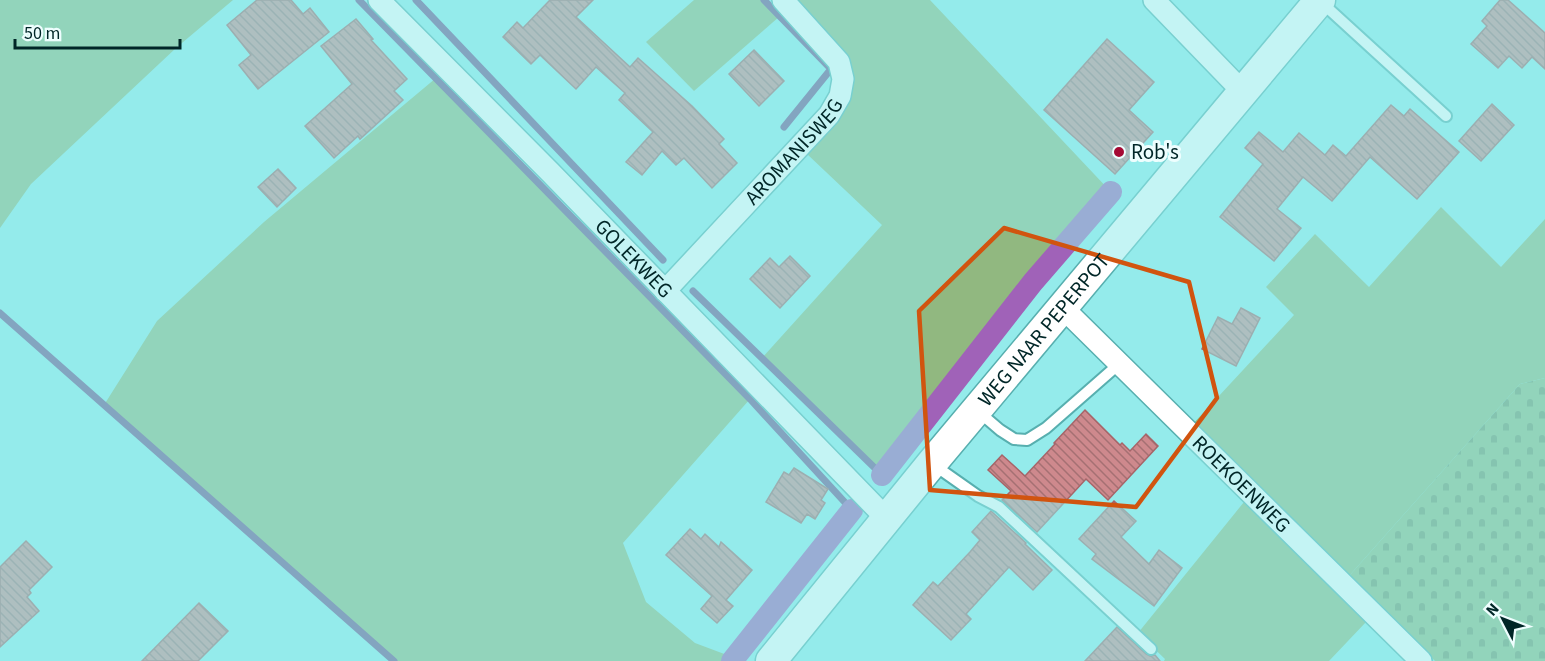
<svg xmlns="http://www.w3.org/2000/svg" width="1545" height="661" viewBox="0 0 1545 661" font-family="'Source Sans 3',sans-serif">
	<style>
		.grass { fill: #91b880 }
		.cemetery { fill: url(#cemetery-stones) }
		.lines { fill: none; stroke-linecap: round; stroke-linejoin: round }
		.stream { stroke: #70508c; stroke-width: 7 }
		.canal { stroke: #a062b8; stroke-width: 22 }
		.building { fill: url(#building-back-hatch); stroke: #a66569; stroke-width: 1.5 }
		.lane-casing { stroke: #57afaf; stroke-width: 14 }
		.street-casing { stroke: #57afaf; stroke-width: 24 }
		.secondary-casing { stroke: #57afaf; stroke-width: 33 }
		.lane { stroke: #fff; stroke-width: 10 }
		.street { stroke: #fff; stroke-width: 21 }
		.secondary { stroke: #fff; stroke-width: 30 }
		.marked { fill: none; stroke: #d1540f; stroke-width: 4.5; stroke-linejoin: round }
		.poi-dot { fill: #a50a34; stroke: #eefefe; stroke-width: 2 }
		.labels { text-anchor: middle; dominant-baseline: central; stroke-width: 6; stroke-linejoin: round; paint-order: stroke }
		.street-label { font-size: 21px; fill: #002627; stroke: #eefefe }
		.poi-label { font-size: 21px; fill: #002627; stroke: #eefefe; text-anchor: start }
	</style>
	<defs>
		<pattern id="cemetery-stones" width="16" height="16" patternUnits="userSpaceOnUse" patternTransform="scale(1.5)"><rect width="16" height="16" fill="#91b880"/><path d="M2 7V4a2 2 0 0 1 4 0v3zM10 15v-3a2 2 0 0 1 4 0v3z" fill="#749569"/></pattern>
		<pattern id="building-back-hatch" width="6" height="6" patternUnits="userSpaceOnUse" patternTransform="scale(1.5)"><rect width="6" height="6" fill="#ce898d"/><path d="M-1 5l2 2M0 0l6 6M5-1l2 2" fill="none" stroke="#a57073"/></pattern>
	</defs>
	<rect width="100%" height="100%" fill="#94ebeb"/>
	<g class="grass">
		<polygon points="0,0 233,0 176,48 31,184 0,228"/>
		<polygon points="694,0 764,0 780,16 694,91 646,42"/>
		<polygon points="790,0 930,0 1111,192 1033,282 882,475 762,358 882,225 807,154 834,122 848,77"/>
		<polygon points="436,78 750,399 623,543 646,602 695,643 735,658 732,661 394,661 104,405 157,321 264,222"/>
		<polygon points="1441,207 1501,267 1545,219 1545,378 1520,384 1349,576 1192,425 1294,315 1266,287 1315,234 1369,287"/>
		<polygon points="1244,502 1366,622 1329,661 1164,661 1165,659 1138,633"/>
	</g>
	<polygon class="cemetery" points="1545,378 1545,661 1435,661 1349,576 1520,384"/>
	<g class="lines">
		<g class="stream">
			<polyline points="359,0 750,399 852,510"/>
			<polyline points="416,0 663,260"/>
			<polyline points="764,0 831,69 784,127"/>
			<polyline points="693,291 882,475"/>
			<polyline points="0,313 394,661"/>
		</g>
		<g class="canal">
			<polyline points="882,475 1033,282 1111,192"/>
			<polyline points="732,661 852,510"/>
		</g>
	</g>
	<g class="building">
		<polygon points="257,0 291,0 303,14 310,8 329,32 258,89 239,65 251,55 227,25"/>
		<polygon points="550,0 593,0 576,17 630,67 638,58 692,106 724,139 719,144 737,163 712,188 684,158 676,165 662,151 642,175 626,162 653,132 619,100 625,93 596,67 576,89 540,55 531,64 503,37 517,22 523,28"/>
		<polygon points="1500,0 1508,0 1545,33 1545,69 1532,57 1522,68 1509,56 1498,68 1471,44 1487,26 1482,21"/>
		<polygon points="356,19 373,39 371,40 407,79 394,91 403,100 360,139 358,136 334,158 305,126 352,84 321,46"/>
		<polygon points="1107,39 1154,82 1129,110 1153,132 1115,174 1044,110"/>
		<polygon points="754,50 784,81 759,106 729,74"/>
		<polygon points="1492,104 1514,125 1481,161 1459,141"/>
		<polygon points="1391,105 1404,116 1410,109 1459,152 1417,199 1370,157 1332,201 1303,177 1277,209 1301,228 1274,261 1220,217 1263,164 1245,148 1259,132 1283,152 1299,133 1325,155 1333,145 1346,156"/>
		<polygon points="278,169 296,188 277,207 258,187"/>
		<polygon points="790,256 810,276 780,308 750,279 770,258 779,267"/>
		<polygon points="1241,308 1260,318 1236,366 1202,349 1218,317 1232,324"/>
		<polygon points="1085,410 1120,445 1122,443 1130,451 1146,434 1158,446 1108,500 1086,479 1037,532 1002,500 1011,491 988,470 1002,455 1025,476 1055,444 1054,443"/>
		<polygon points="794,468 828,489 821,500 825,503 815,519 807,514 801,523 766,502 784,472 789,475"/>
		<polygon points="1114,501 1136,521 1121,537 1149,564 1159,550 1182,568 1154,606 1092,559 1096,554 1079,539"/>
		<polygon points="991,511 1026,543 1025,544 1052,570 1033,590 1009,567 966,614 971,619 951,640 913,605 933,582 938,586 970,552 980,540 972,532"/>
		<polygon points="690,529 701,539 705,534 719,547 721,542 752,570 726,600 733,606 717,623 701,609 712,596 666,555"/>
		<polygon points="26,541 52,567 29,590 31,593 27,597 39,611 0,647 0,567"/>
		<polygon points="199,603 228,631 198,661 142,661"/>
		<polygon points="1117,627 1146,654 1150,656 1155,655 1160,661 1085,661"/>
	</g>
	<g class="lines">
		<g class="lane-casing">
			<g id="lane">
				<polyline points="1320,1 1446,116"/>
				<polyline points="979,412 1000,430 1014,439 1027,440 1046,428 1119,364"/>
				<polyline points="934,465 978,496 999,507 1151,649"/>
			</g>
		</g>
		<g class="street-casing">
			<g id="street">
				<path id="s1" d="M379,0L551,173L886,518"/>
				<polyline points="1154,0 1243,92"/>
				<path id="s2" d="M665,291L829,115L840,96L843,79L839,62L783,0"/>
				<path id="s3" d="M1062,307L1421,661"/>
			</g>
		</g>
		<g class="secondary-casing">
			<g id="secondary">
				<path id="s4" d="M771,661L932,463L1320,0"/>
			</g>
		</g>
		<use href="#lane" class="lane"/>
		<use href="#street" class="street"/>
		<use href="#secondary" class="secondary"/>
	</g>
	<path d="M0 0H1545V661H0ZM1004,228L1189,282L1217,398L1136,507L930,490L919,311Z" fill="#94ebeb" fill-opacity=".55" fill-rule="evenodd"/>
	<path class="marked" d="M1004,228L1189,282L1217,398L1136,507L930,490L919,311Z"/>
	<circle class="poi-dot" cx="1119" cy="152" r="6"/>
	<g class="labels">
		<g class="street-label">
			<text stroke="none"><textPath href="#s2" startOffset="190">AROMANISWEG</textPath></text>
			<text stroke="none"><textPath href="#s1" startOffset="363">GOLEKWEG</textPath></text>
			<text stroke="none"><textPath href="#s4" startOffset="429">WEG NAAR PEPERPOT</textPath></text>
			<text stroke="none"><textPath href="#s3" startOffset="252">ROEKOENWEG</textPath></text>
		</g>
		<g class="poi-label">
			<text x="1131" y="152">Rob's</text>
		</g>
	</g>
	<g transform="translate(1503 619) rotate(312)" stroke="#eefefe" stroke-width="4.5" paint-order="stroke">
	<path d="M0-4.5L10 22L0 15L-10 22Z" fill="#002627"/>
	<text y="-9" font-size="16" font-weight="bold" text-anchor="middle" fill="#002627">N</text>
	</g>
	<path d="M15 39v9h165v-9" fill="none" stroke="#002627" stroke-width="3"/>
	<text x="24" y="39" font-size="18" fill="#002627" stroke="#eefefe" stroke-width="4.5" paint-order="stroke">50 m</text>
</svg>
